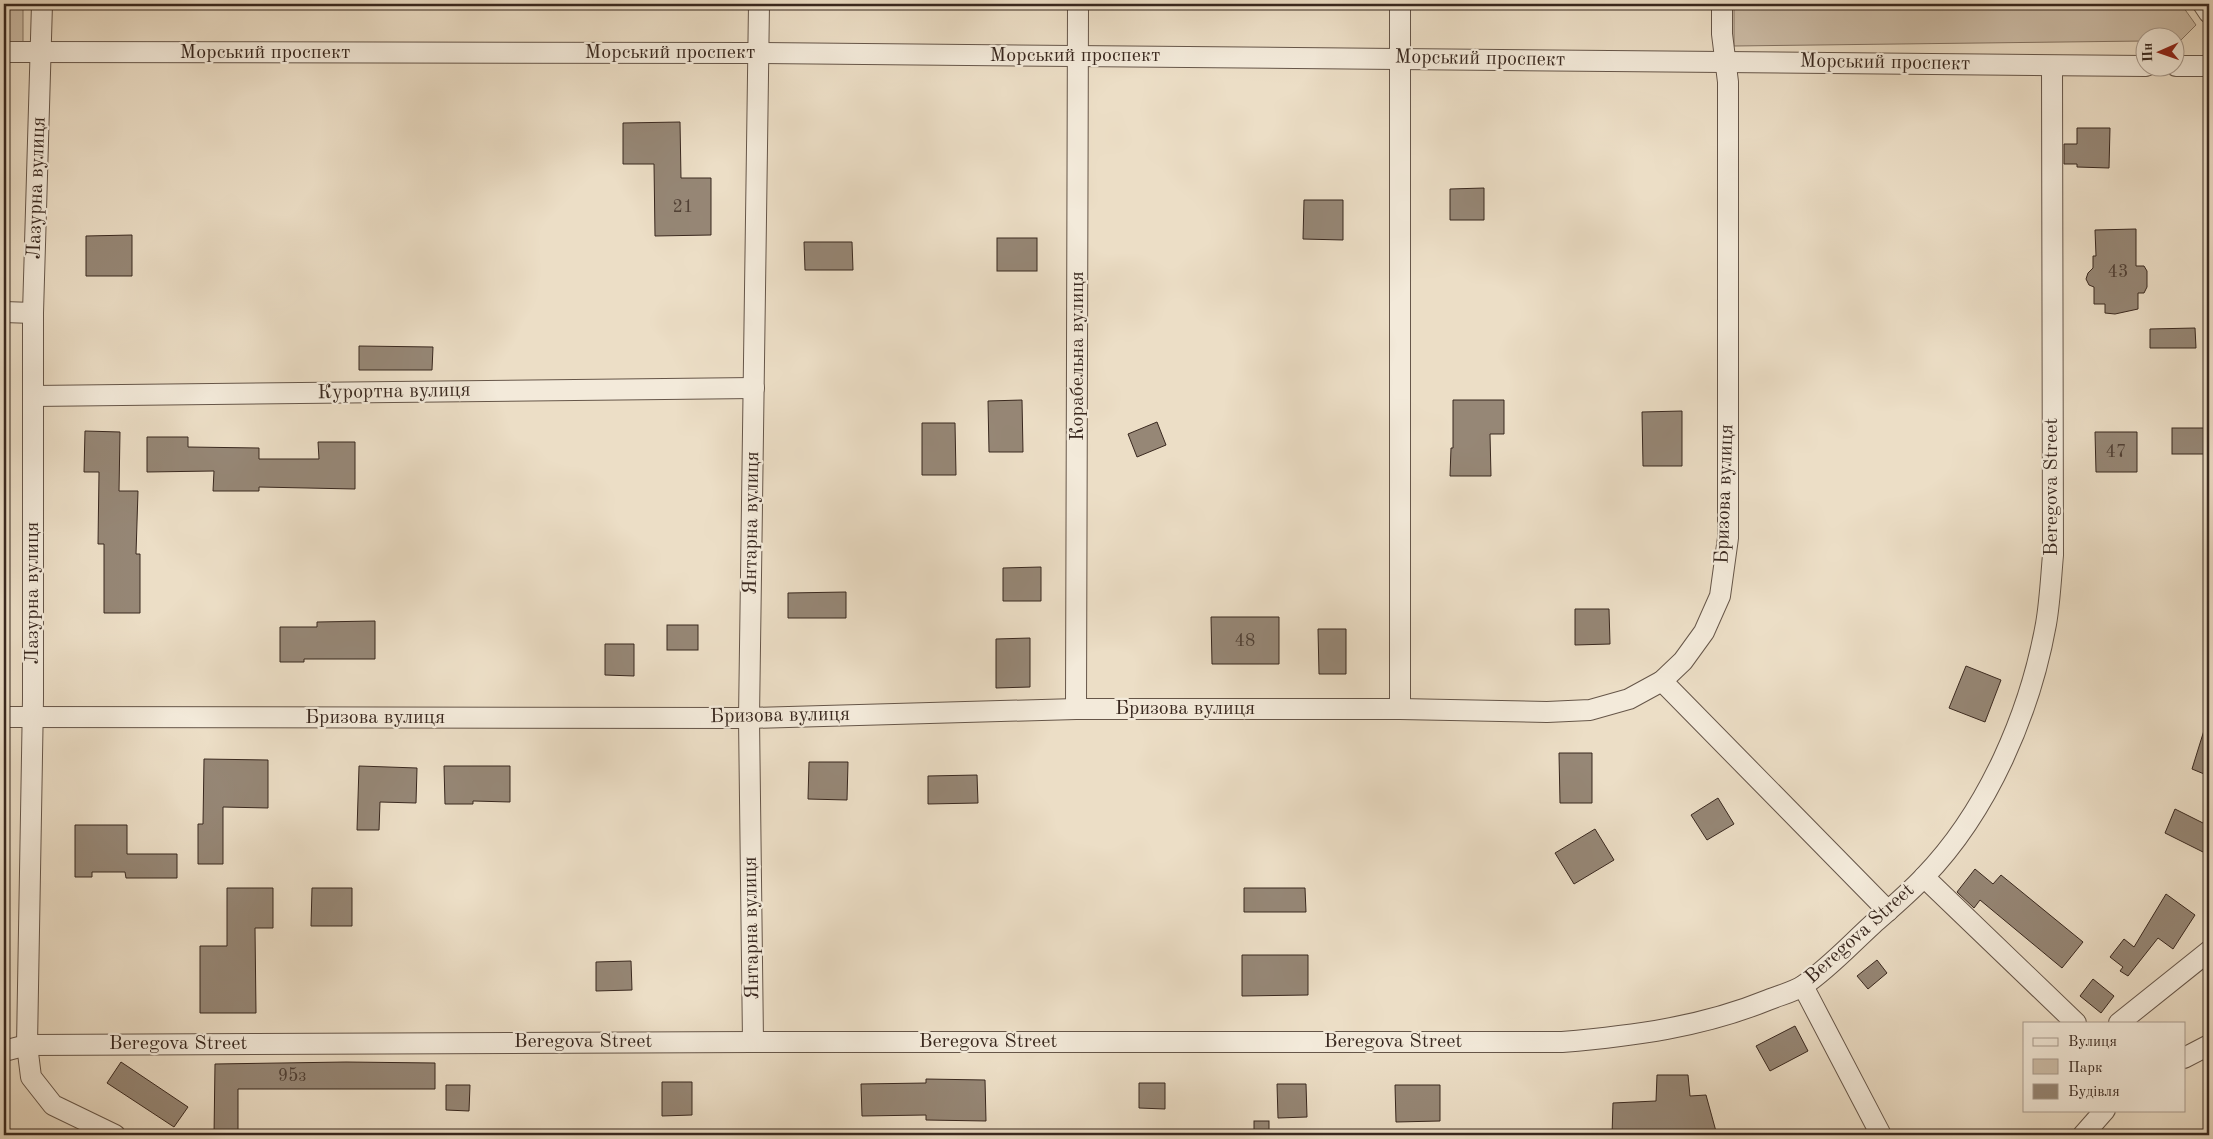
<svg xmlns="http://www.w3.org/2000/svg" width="2213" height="1139" viewBox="0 0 2213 1139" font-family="'Old Standard TT',serif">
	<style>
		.green { fill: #cebfaa; stroke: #847464 }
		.building { fill: #968776; stroke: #39281f }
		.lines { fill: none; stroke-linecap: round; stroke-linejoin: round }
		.minor-casing { stroke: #665649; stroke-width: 22 }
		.minor { stroke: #f3eada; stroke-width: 20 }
		.labels { text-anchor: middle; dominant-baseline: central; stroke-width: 4.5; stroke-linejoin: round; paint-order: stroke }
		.number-label { font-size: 18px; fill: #504035 }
		.street-label { font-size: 20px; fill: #39281f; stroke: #f3eada }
	</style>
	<rect width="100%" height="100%" fill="#ecdec6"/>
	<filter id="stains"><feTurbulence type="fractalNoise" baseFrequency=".004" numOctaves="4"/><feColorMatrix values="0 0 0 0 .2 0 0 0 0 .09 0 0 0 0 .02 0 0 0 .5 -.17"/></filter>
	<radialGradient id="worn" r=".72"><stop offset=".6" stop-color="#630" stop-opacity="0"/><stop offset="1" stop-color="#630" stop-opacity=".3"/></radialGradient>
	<g class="green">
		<polygon points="4,4 23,4 23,45 4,46"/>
		<polygon points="1734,4 2181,4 2196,25 2181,40 2176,40 2176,38 2146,38 2145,41 1734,46"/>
	</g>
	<g class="building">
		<polygon points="680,122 681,178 711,178 711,235 655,236 654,164 623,164 623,123"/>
		<polygon points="2077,128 2110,128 2109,168 2077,167 2077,164 2064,164 2064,144 2077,144"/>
		<polygon points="1484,188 1484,220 1450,220 1450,189"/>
		<polygon points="1304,200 1343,200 1343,240 1303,239"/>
		<polygon points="2136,229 2136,266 2144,266 2147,271 2147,287 2144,293 2138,293 2138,309 2115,314 2105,313 2105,304 2094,304 2094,287 2089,285 2086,279 2088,273 2093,268 2093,256 2096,256 2095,230"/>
		<polygon points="132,235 132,276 86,276 86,236"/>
		<rect x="997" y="238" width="40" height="33"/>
		<polygon points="804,242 852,242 853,270 805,270"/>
		<polygon points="2195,328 2196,348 2150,348 2150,329"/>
		<polygon points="359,346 433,347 432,370 359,370"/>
		<polygon points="1022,400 1023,452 989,452 988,401"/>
		<polygon points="1453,400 1504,400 1504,434 1490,434 1491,476 1450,476 1451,448 1453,448"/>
		<polygon points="1682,411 1682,466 1643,466 1642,412"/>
		<polygon points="1157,422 1166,445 1137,457 1128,434"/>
		<polygon points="922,423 955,423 956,475 922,475"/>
		<rect x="2172" y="428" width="32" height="26"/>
		<polygon points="85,431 120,432 119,491 138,491 136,554 140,554 140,613 104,613 104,544 98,544 99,472 84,472"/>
		<polygon points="2095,432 2137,432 2137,472 2096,472"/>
		<polygon points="147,437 188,437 188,447 259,448 259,459 319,459 318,442 355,442 355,489 259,487 259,491 213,491 214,471 147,472"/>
		<polygon points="1041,567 1041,601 1003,601 1003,568"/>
		<polygon points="846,592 846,618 788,618 788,593"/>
		<polygon points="1575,609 1609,609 1610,644 1575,645"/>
		<polygon points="1211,617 1279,617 1279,664 1212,664"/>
		<polygon points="375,621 375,659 304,659 304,662 280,662 280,627 317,627 317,622"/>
		<rect x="667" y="625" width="31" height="25"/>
		<polygon points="1318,629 1346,629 1346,674 1319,674"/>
		<polygon points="1030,638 1030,687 996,688 996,639"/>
		<polygon points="605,644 634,644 634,676 605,675"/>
		<polygon points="1966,666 2001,680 1985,722 1949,708"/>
		<polygon points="2206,724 2209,724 2209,776 2192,769"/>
		<polygon points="1559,753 1592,753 1592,803 1560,803"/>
		<polygon points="204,759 268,760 268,808 223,807 223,864 198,864 198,824 203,824"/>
		<polygon points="809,762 848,762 847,800 808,799"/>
		<polygon points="359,766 417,768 416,803 380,802 379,830 357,830"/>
		<polygon points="444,766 510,766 510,802 473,801 473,804 445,804"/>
		<polygon points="977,775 978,803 928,804 928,776"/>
		<polygon points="1718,798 1734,824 1707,840 1691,815"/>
		<polygon points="2175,809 2209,826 2209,855 2165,833"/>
		<polygon points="75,825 127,825 127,854 177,854 177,878 126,878 125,872 92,872 92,877 75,877"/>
		<polygon points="1595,829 1614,860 1574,884 1555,853"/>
		<polygon points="1975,869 1993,884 2001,875 2083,942 2062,968 1980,900 1974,908 1957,892"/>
		<polygon points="227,888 273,888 273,928 255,928 256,1013 200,1013 200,946 227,946"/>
		<polygon points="312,888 352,888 352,926 311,926"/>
		<polygon points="1244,888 1305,888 1306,912 1244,912"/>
		<polygon points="2166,894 2195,915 2173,949 2158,938 2128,976 2120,971 2123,967 2110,957 2124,939 2134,947"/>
		<polygon points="1242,955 1308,955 1308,995 1242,996"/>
		<polygon points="1877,960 1887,973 1868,989 1857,976"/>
		<polygon points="631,961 632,990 596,991 596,962"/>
		<polygon points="2093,979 2114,996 2101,1013 2080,996"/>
		<polygon points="1795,1026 1808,1051 1770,1071 1756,1046"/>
		<polygon points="121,1062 188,1107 174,1127 107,1083"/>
		<polygon points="346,1062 435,1063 435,1089 238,1089 238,1135 214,1135 215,1064"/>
		<polygon points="1657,1075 1688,1075 1690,1096 1706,1095 1717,1135 1612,1135 1613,1103 1656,1101"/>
		<polygon points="926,1079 985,1080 986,1121 926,1120 926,1115 862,1116 861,1084 926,1083"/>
		<polygon points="662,1082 692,1082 692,1115 662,1116"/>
		<polygon points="1139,1083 1165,1083 1165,1109 1139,1108"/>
		<polygon points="1277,1084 1306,1084 1307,1117 1278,1118"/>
		<polygon points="446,1085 470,1085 469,1111 446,1110"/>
		<polygon points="1395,1085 1440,1085 1440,1121 1396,1122"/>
		<rect x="1254" y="1121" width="15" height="14"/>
	</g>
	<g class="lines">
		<g class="minor-casing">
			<g id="minor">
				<polyline points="42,4 33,313 33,699 27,1045 31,1077 53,1105 115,1135"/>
				<polyline points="2203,4 2209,13"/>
				<polyline points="4,52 759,53 2146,66"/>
				<polyline points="2176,66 2209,66"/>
				<polyline points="4,312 33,313"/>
				<polyline points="33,396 754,388"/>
				<polyline points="1662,681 1888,911"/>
				<polyline points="1076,709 1078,4"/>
				<polyline points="1400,709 1400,4"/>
				<polyline points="4,717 749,718 1076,709 1400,709 1547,712 1590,710 1629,699 1662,681 1683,661 1704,632 1720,596 1728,538 1728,82 1722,34 1722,4"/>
				<polyline points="1924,877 2076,1023"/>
				<polyline points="1803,986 1881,1135"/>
				<polyline points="2119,1023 2209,951"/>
				<polyline points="753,1042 749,718 759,4"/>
				<path d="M4,1051L27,1045L753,1042H1562C1633,1036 1702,1027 1768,1000C1780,995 1794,992 1804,985C1829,968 1851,944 1873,924C1890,909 1908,894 1924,877C1988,811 2030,713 2046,624C2050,601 2051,577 2053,555L2052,66"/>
				<polyline points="2184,1058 2209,1045"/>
				<polyline points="2083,1135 2105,1110"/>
			</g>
		</g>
		<use href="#minor" class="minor"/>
	</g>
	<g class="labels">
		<g class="number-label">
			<text x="683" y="207">21</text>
			<text x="2118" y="272">43</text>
			<text x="2116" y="452">47</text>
			<text x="1245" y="641">48</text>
			<text x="292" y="1076">95з</text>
		</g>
		<g class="street-label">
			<text x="265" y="53">Морський проспект</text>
			<text x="670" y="53">Морський проспект</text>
			<text x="1075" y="56">Морський проспект</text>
			<text transform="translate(1480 59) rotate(1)">Морський проспект</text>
			<text transform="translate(1885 63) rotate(1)">Морський проспект</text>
			<text transform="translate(37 188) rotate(-88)">Лазурна вулиця</text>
			<text transform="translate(1078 356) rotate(-90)">Корабельна вулиця</text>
			<text transform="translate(394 392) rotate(-1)">Курортна вулиця</text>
			<text transform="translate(2052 487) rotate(-90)">Beregova Street</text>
			<text transform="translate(1725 494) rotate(-88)">Бризова вулиця</text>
			<text transform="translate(752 523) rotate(-89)">Янтарна вулиця</text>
			<text transform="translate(33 593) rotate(-90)">Лазурна вулиця</text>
			<text x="1185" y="709">Бризова вулиця</text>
			<text transform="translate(780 716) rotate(-1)">Бризова вулиця</text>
			<text x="375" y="718">Бризова вулиця</text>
			<text transform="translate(752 928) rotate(-91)">Янтарна вулиця</text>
			<text transform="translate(1860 934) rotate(-42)">Beregova Street</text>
			<text x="583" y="1042">Beregova Street</text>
			<text x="988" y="1042">Beregova Street</text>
			<text x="1393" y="1042">Beregova Street</text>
			<text x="178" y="1044">Beregova Street</text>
		</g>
	</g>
	<rect width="2213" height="1139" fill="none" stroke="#ecdec6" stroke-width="20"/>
	<rect x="5" y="5" width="2203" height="1129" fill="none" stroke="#39281f" stroke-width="2.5"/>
	<rect x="10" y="10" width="2193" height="1119" fill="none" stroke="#39281f"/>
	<rect x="2023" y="1022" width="162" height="90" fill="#f3eada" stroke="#a99c8f"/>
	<rect x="2033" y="1038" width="25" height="8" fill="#f3eada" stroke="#a99c8f"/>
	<text x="2068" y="1046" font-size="15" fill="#39281f">Вулиця</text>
	<rect x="2033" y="1059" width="25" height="15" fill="#cebfaa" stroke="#a99c8f"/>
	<text x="2068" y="1072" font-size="15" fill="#39281f">Парк</text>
	<rect x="2033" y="1084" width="25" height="15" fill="#968776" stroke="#a99c8f"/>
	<text x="2068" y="1096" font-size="15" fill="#39281f">Будівля</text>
	<g transform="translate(2160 52) rotate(268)"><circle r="24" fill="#f3eada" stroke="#a99c8f"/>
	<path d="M0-4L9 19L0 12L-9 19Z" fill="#8f2418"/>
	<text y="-8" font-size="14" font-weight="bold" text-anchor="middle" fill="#39281f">Пн</text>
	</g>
	<rect width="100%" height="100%" filter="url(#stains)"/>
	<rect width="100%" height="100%" fill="url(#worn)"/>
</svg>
